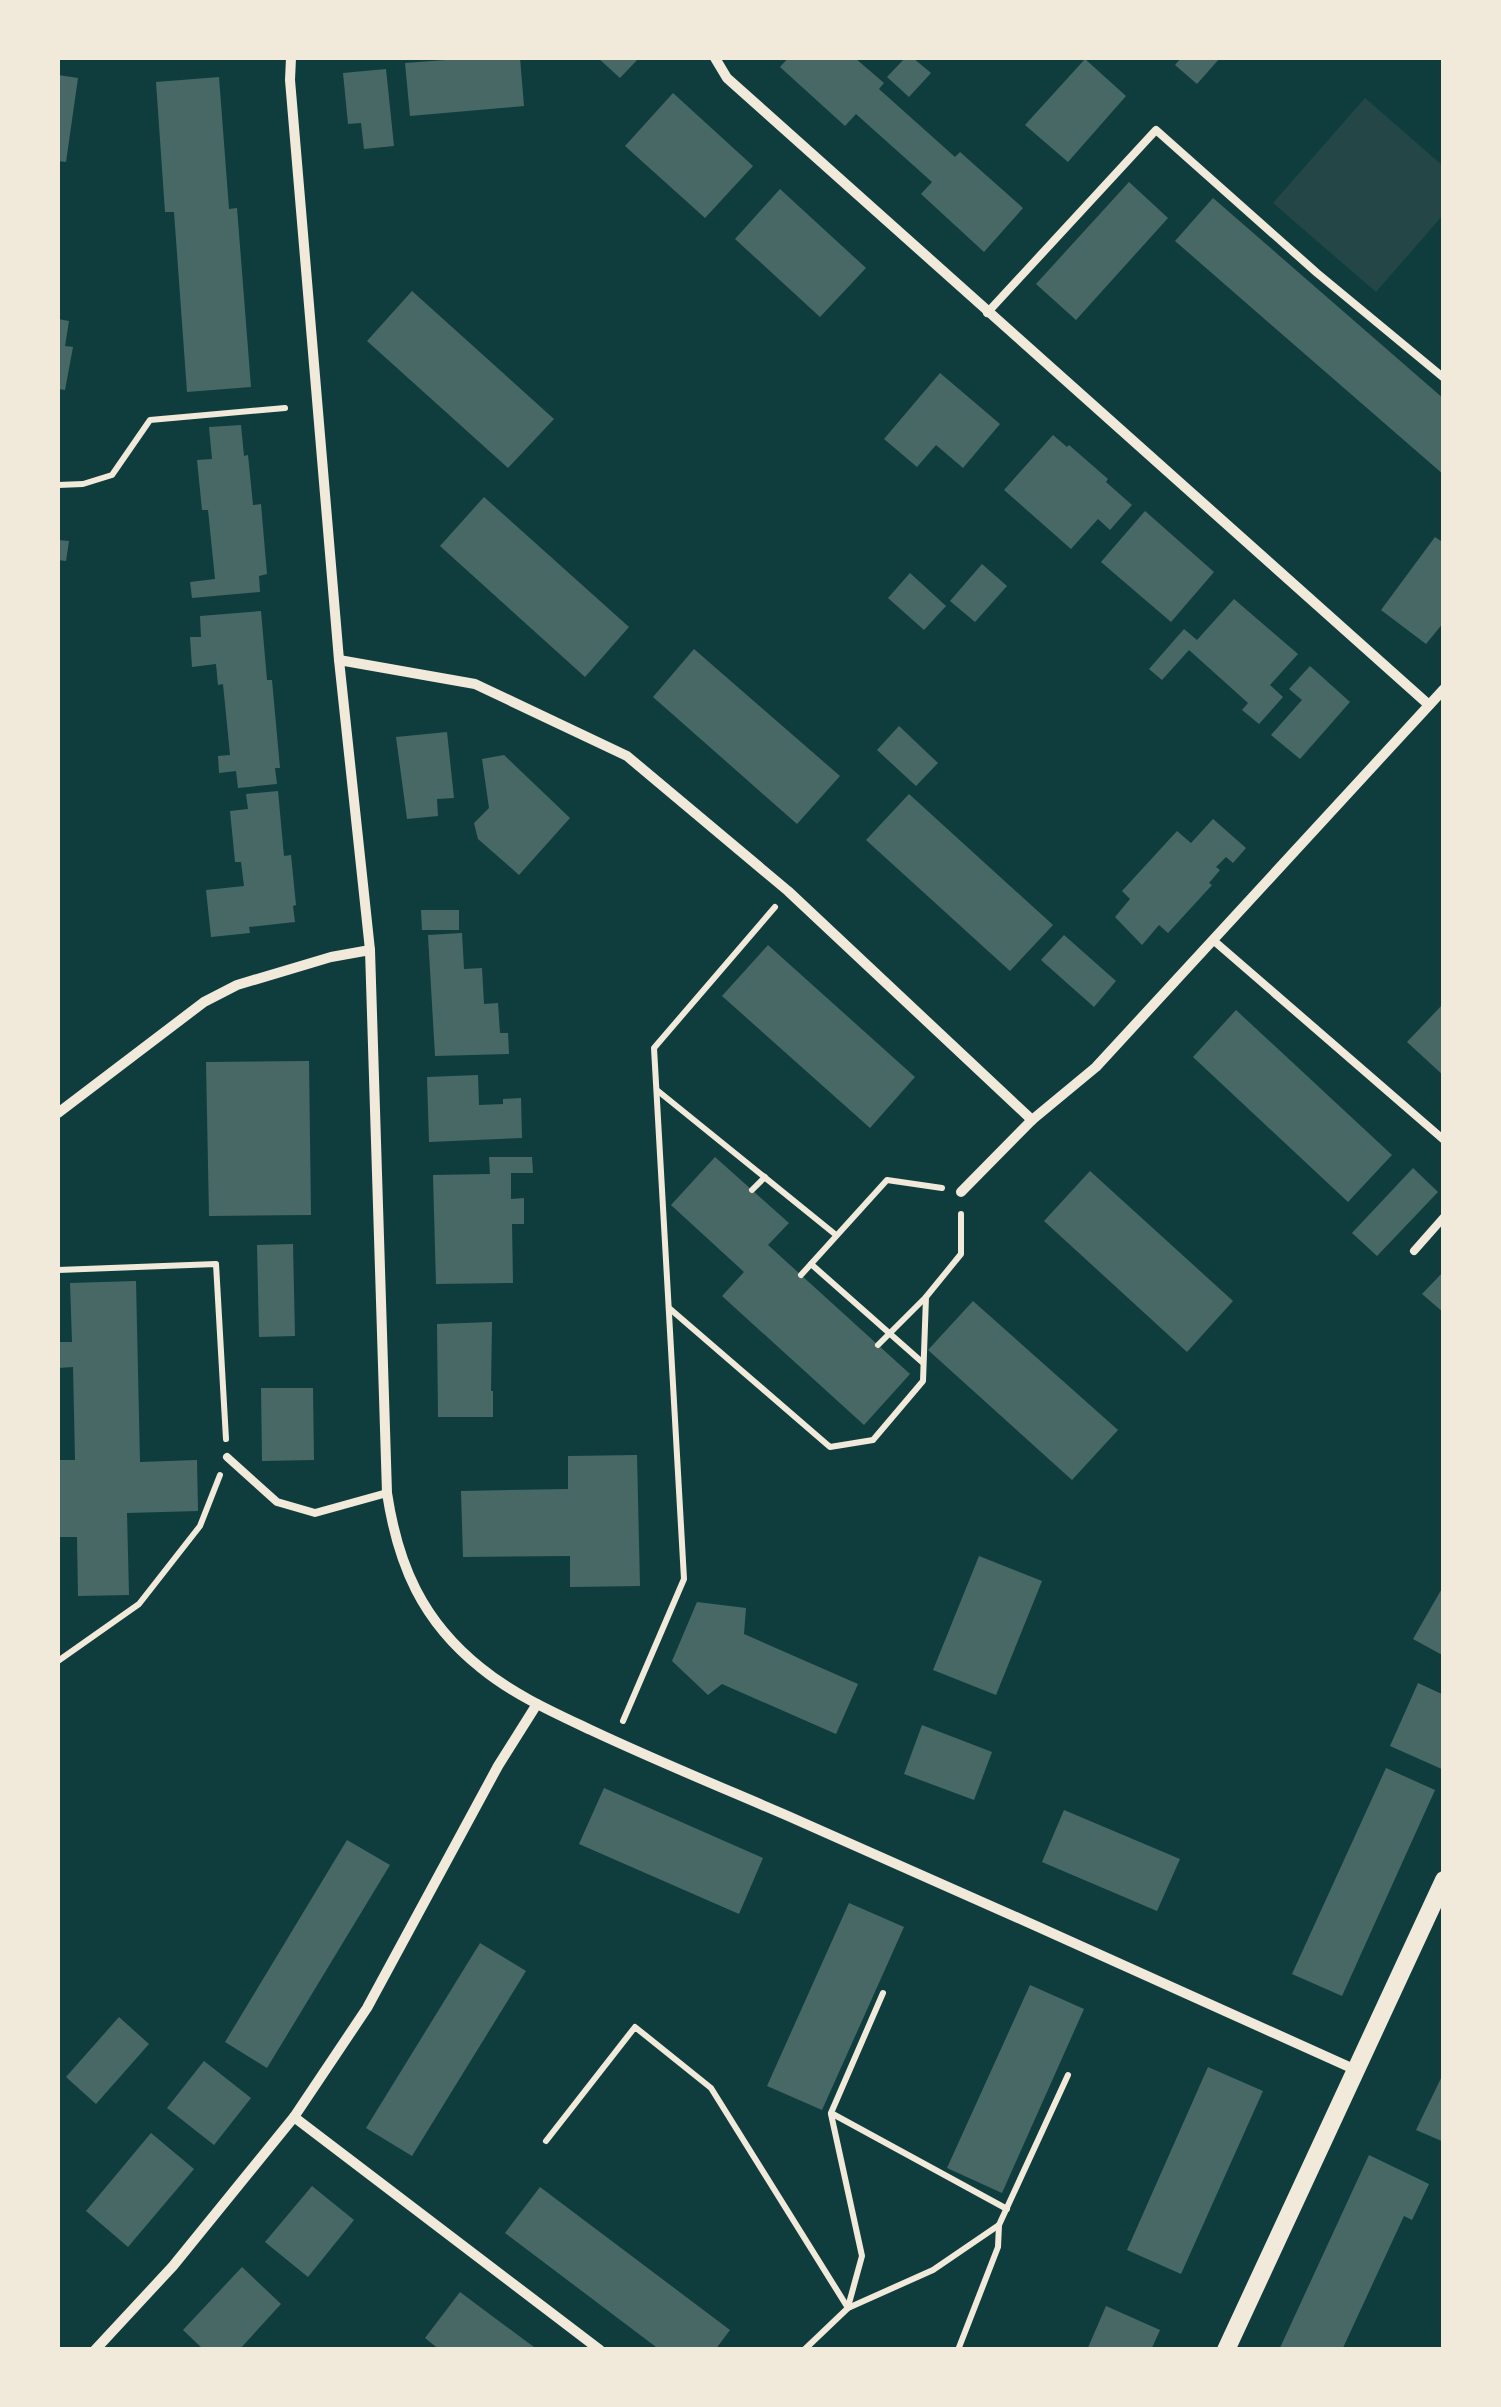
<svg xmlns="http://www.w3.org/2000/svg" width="1501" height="2407" viewBox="0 0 1501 2407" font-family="Poppins,sans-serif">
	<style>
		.green { fill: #244646 }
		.building { fill: #486865 }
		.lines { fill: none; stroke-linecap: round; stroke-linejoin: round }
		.path { stroke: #f1e9da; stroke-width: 6 }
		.service { stroke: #f1e9da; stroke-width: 8 }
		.minor { stroke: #f1e9da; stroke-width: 10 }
		.tertiary { stroke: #f1e9da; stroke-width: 18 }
	</style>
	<rect width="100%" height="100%" fill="#0f3d3e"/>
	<polygon class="green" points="1365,98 1443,166 1443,215 1376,292 1273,203"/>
	<g class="building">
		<polygon points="472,58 520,58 524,106 410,116 405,63"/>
		<polygon points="598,58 639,58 620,78"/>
		<polygon points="788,58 855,58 884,83 879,89 955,157 960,152 1023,208 984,252 921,194 932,182 856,114 845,126 780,67"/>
		<polygon points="905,58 913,58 931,73 909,97 887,77"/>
		<polygon points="1181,58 1220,58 1197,84 1175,65"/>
		<polygon points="1085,59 1126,96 1068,162 1025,125"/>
		<polygon points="386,69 394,146 364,149 361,123 348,124 343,73"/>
		<polygon points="58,75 78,78 66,162 58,161"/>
		<polygon points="219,77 229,209 237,208 251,387 187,392 174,212 165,212 156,82"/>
		<polygon points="673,93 753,166 705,218 625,146"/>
		<polygon points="1129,182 1168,218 1076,320 1036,284"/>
		<polygon points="780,189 866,268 820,317 735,239"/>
		<polygon points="1213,198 1444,399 1444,475 1175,241"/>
		<polygon points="412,291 554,419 508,468 367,341"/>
		<polygon points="58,319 69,321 65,346 73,347 65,390 58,389"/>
		<polygon points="940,373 1000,424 963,468 936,445 917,467 884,439"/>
		<polygon points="241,425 244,456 248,455 253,505 261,504 267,574 259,576 260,592 192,598 190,582 215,579 208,510 202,510 197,460 212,459 209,427"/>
		<polygon points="1053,435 1067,447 1069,445 1108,479 1106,482 1132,505 1110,530 1098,519 1071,549 1004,490"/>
		<polygon points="484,497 629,627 585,677 440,546"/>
		<polygon points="1145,511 1214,572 1171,622 1101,562"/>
		<polygon points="1435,537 1444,543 1444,622 1426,644 1381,610"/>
		<polygon points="58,540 69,541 66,561 58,560"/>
		<polygon points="982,564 1007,586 975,622 950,601"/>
		<polygon points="910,573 946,606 924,630 888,598"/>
		<polygon points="1234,599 1298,654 1270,685 1283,697 1259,724 1242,710 1248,703 1189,650 1162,680 1149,669 1184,629 1197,640"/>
		<polygon points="261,611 267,680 272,680 280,768 275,768 277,784 238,788 236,771 219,773 218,756 230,755 223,684 218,685 216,664 192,667 190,637 201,637 200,616"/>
		<polygon points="694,649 840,776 797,824 653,697"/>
		<polygon points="1310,666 1350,702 1300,759 1271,735 1302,700 1289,689"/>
		<polygon points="899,726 938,763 916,786 877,750"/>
		<polygon points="447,732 454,798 437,799 438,816 407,819 396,737"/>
		<polygon points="504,755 570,818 519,875 478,839 474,823 489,808 482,759"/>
		<polygon points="278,791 284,856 291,855 296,905 293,906 295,922 249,927 250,933 211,937 206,890 244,886 241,862 235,862 230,811 248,809 246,794"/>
		<polygon points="909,794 1053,925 1010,971 866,840"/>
		<polygon points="1213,819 1246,848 1233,863 1226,857 1216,867 1220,870 1209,883 1212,885 1168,933 1159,925 1142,945 1115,917 1130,899 1122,891 1177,831 1191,843"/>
		<polygon points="421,910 459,910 459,930 422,930"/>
		<polygon points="462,933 464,969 482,968 484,1004 498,1003 500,1033 508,1033 509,1054 435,1056 428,935"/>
		<polygon points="1064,935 1116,981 1094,1007 1041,960"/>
		<polygon points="768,945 915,1077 870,1128 722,996"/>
		<polygon points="1444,1003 1444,1076 1407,1042"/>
		<polygon points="1236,1010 1392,1155 1348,1202 1193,1057"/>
		<polygon points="309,1061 311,1215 209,1216 206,1062"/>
		<polygon points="478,1075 479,1105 503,1104 503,1099 521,1098 522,1138 429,1142 427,1077"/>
		<polygon points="489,1157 532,1157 533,1173 511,1173 511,1199 524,1198 524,1224 512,1224 513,1283 436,1284 433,1175 490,1174"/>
		<polygon points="715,1157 789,1223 768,1245 910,1374 864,1425 722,1296 744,1272 671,1205"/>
		<polygon points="1413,1168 1438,1192 1377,1256 1352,1233"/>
		<polygon points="1090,1171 1233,1301 1187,1352 1044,1221"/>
		<polygon points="293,1244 295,1336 259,1337 257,1245"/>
		<polygon points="1444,1271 1444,1313 1422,1294"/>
		<polygon points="136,1281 140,1462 197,1460 198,1511 127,1513 129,1595 78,1596 77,1537 58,1537 58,1460 75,1460 73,1367 58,1368 58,1342 72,1342 70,1283"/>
		<polygon points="973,1301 1118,1430 1072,1480 928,1350"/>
		<polygon points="492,1322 491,1391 493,1391 493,1417 438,1417 437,1324"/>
		<polygon points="261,1388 313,1388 314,1460 262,1461"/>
		<polygon points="637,1455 640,1586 570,1587 570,1556 463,1557 461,1491 568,1489 568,1456"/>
		<polygon points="979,1556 1042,1581 996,1695 933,1670"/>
		<polygon points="1444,1585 1444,1656 1413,1639"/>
		<polygon points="697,1602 746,1608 744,1634 858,1684 836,1734 722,1684 708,1695 672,1661"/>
		<polygon points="1418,1683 1444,1695 1444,1770 1390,1746"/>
		<polygon points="922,1725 992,1752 974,1800 904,1774"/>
		<polygon points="1386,1768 1435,1790 1342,1996 1292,1974"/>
		<polygon points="604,1788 763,1858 739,1914 579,1844"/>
		<polygon points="1064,1810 1180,1859 1157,1911 1042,1862"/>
		<polygon points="347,1840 390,1865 267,2068 225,2042"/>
		<polygon points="849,1903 904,1927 822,2110 767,2086"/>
		<polygon points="480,1943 526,1971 412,2156 366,2128"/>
		<polygon points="1030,1985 1084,2009 1002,2193 947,2168"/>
		<polygon points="119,2017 149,2044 96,2104 66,2077"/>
		<polygon points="204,2061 251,2098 214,2145 167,2108"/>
		<polygon points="1208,2067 1263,2091 1181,2274 1127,2250"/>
		<polygon points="1444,2072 1444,2142 1416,2130"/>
		<polygon points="151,2133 194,2169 128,2247 86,2211"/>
		<polygon points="1369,2155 1429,2184 1412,2220 1404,2216 1342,2350 1279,2350"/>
		<polygon points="312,2186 354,2220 308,2277 265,2242"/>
		<polygon points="540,2187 730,2330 715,2350 660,2350 505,2233"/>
		<polygon points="242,2267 281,2304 239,2350 204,2350 183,2330"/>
		<polygon points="460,2292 492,2316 538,2350 440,2350 425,2338"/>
		<polygon points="1106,2306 1160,2330 1151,2350 1087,2350"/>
	</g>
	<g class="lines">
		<g class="path">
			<polyline points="58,485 83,484 112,475 150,420 285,408"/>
			<polyline points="658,1091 836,1235"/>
			<polyline points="752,1190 765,1177"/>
			<polyline points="811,1264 922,1362"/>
			<polyline points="58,1270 216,1264 226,1439"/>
			<polyline points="801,1275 887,1180 942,1188"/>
			<polyline points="669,1308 830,1447 873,1440 923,1381 926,1297 961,1254 961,1214"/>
			<polyline points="878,1345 925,1298"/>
			<polyline points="58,1661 139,1604 200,1526 220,1475"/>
			<polyline points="623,1721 684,1579 654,1048 775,907"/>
			<polyline points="883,1993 831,2113 1007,2209"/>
			<polyline points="831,2114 862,2256 848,2307"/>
			<polyline points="546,2141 635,2027 711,2088 848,2308"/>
			<polyline points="804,2350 848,2308 933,2270 999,2225 1068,2075"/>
			<polyline points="958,2350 998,2247 999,2225"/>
		</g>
		<g class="service">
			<polyline points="987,313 1156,130 1317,273 1444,378"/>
			<polyline points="1213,940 1444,1140"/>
			<polyline points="1414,1251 1444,1217"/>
			<polyline points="227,1457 277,1502 315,1513 387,1493"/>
		</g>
		<g class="minor">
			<path d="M291,58L290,80L339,660L370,950L387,1493C398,1565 422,1621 481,1668C514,1695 555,1713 593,1731C657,1761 723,1788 788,1816C978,1899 1167,1985 1356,2070"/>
			<polyline points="715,58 727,78 1429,705"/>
			<polyline points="339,660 475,684 627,756 788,891 1032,1120"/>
			<polyline points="58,1113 204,1002 237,985 331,957 370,950"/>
			<polyline points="961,1192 1032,1120 1096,1067 1444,689"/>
			<polyline points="294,2117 600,2350"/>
			<polyline points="95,2350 173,2266 294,2117 367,2008 498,1766 537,1704"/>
		</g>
		<polyline class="tertiary" points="1226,2350 1444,1880"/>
	</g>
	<rect width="1501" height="2407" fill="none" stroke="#f1e9da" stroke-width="120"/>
</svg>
